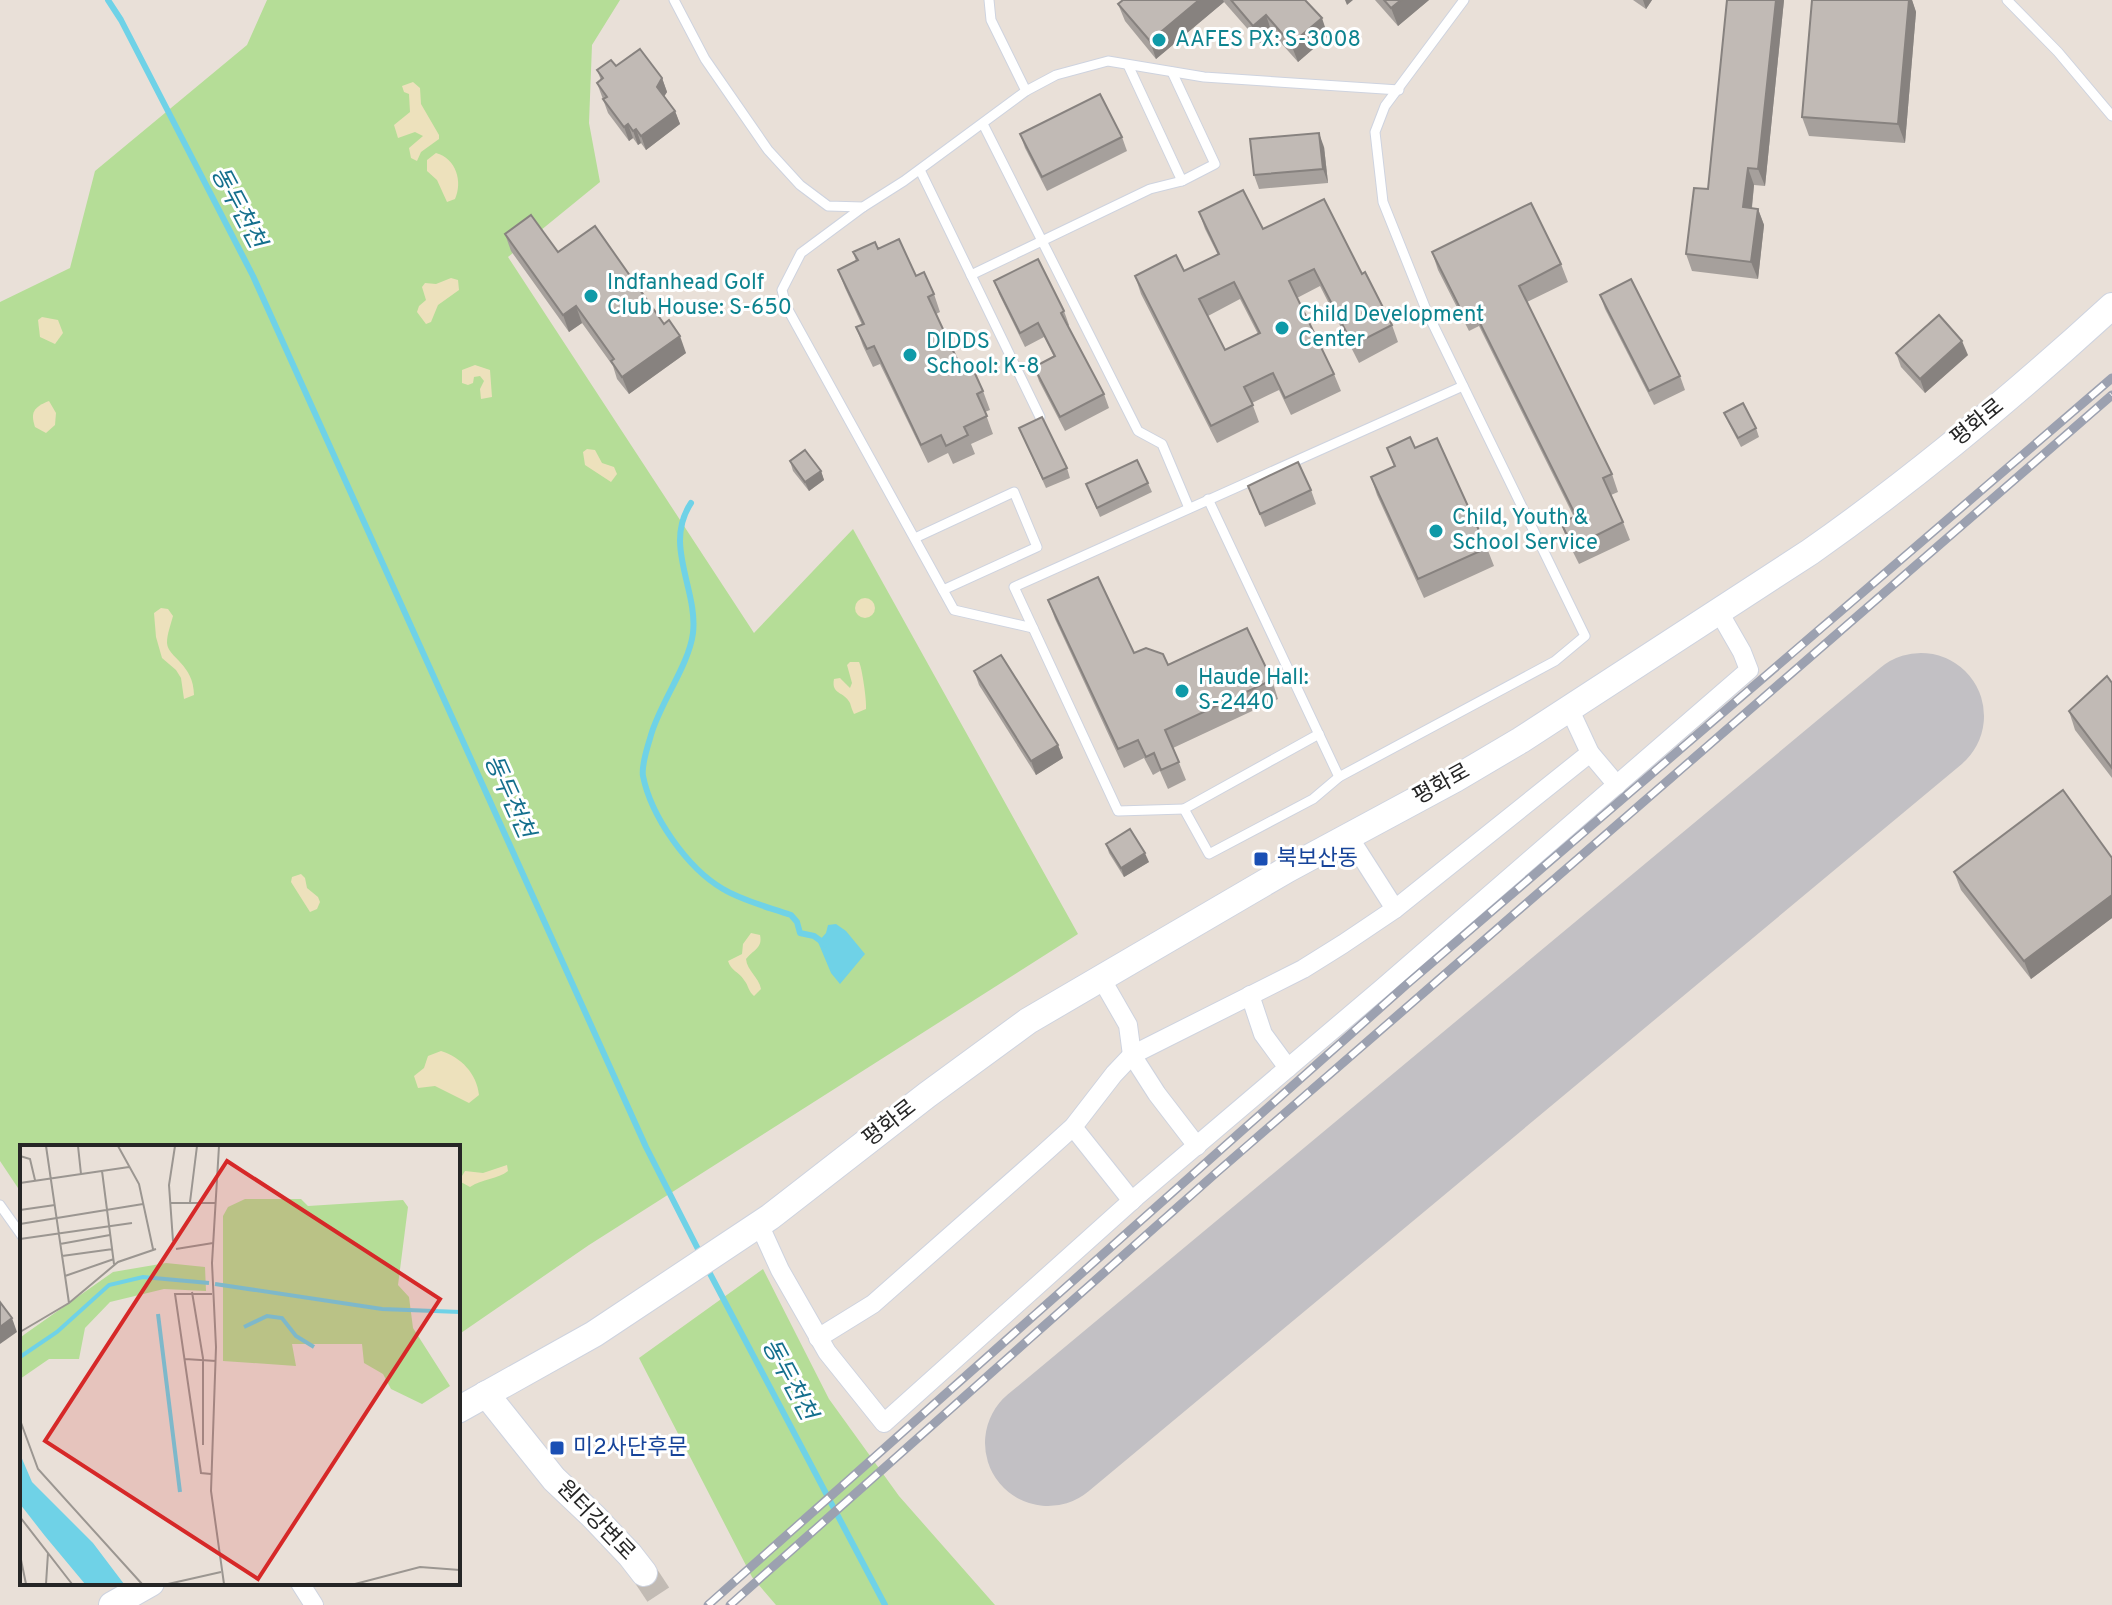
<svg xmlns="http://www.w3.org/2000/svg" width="2112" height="1605" viewBox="0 0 2112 1605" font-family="Overpass,'Noto Sans KR',sans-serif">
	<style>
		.green { fill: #b5dd97 }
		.sand { fill: #ede1bc }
		.water { fill: #6fd2e7 }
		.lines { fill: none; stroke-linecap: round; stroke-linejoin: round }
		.stream { stroke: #6fd2e7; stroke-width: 6 }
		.runway { stroke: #c2c0c4; stroke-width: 126 }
		.secondary-tunnel { stroke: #c2bbb4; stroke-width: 26; stroke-dasharray: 26 13; stroke-linecap: butt }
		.lane-casing { stroke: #ced3df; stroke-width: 11 }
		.street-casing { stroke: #ced3df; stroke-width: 20 }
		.secondary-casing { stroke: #ced3df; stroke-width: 28 }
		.lane { stroke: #fff; stroke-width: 9 }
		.street { stroke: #fff; stroke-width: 18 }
		.secondary { stroke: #fff; stroke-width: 26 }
		.rail-casing { stroke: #9ca1b0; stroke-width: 9 }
		.rail { stroke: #fff; stroke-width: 6; stroke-dasharray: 18; stroke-linecap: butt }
		.wall { fill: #a6a09c; fill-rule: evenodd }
		.shaded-wall { fill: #87827f }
		.building { fill: #c1bab5; stroke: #87827f; stroke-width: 2; fill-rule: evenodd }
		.culture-dot { fill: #0f9aa8; stroke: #fff; stroke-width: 3 }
		.transit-dot { fill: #1a4fb4; stroke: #fff; stroke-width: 3 }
		.labels { text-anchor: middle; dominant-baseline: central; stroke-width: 6; stroke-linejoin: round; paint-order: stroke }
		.culture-label { font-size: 22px; fill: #0d838f; stroke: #fff; text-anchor: start }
		.street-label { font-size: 22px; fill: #262626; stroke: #fff }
		.transit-label { font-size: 22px; fill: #164399; stroke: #fff; text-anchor: start }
		.water-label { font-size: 24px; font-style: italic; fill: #146f8d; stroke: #fff }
		.inset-river { fill: none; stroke: #6fd2e7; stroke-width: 4 }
		.inset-road { fill: none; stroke: #9b9691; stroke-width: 2 }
		.view { fill: #d62828; fill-opacity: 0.15; stroke: #d62828; stroke-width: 4 }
		.inset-edge { fill: none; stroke: #262626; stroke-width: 4 }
	</style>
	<rect width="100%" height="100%" fill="#e9e0d8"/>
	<g class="green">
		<polygon points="267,0 620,0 592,45 589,123 600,182 508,257 754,633 853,529 1078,934 589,1245 458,1335 458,1147 22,1147 22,1194 0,1161 0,302 70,268 95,171 247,45"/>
		<polygon points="763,1269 829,1399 899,1496 995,1605 776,1605 752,1577 639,1358"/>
	</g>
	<g class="sand">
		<polygon points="413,82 420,88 421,104 439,135 439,139 421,152 417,161 411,158 409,148 423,136 415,132 398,138 394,125 410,112 409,94 404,92 402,86"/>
		<path d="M436,153C456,158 463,182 455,199L447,202L437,180L427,171V160Z"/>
		<polygon points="451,278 458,280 459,290 438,305 431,322 426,324 417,312 419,306 426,300 422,287 425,283 436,284"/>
		<polygon points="42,317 58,320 63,333 55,344 40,337 38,320"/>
		<polygon points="475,365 490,370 492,397 481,399 480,389 484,381 480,376 474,377 473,383 468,385 462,383 462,370"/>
		<path d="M49,401L56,413L55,425L46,433L35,427C30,412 34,407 49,401Z"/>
		<polygon points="587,449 595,450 602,463 614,467 617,474 611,482 585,465 583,452"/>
		<circle cx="865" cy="608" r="10"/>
		<path d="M161,608L168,609L173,616C171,624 167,634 167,643C168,658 194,664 194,695L184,699L181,678L176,670L162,658L156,637L154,613Z"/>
		<path d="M850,662H859C862,667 867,702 866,709L854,714C852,710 851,706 850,703C844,691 831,695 834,679L840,678L850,688L852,683L847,665Z"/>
		<polygon points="301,874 305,878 307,888 318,897 320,902 317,909 310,912 291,882 292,877"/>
		<path d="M751,933L760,935C763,948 753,950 746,959C747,971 759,977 761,989L754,996C748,991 749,986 744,980C739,972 731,971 728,961L742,954L743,944Z"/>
		<path d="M441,1051C461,1057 477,1074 479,1095L469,1103L435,1086L418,1088L414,1076L424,1068L428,1056Z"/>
		<path d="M507,1165L508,1171C498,1179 482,1179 470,1187L459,1181L465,1171L483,1173Z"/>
	</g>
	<polygon class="water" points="836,924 846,931 865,954 840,984 831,973 818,942 826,933 828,925"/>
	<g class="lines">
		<g class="stream">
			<polyline points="108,0 121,20 253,276 646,1147 701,1255"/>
			<path d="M691,503C663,545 698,589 693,633C689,665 660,703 651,735C648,746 641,765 643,776C651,816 687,868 723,889C743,901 768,907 791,915L797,922L800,933L814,936L825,944"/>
			<polyline points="707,1268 885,1605"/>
		</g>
		<polyline class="runway" points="1048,1443 1921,716"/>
		<polyline class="secondary-tunnel" points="644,1573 665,1605"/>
		<g class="lane-casing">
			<g id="lane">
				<polyline points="674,0 705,59 768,150 800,185 828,206 863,207 904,181 1026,91 1056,75 1108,61 1204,77 1399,90"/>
				<polyline points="989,0 991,20 1026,91"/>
				<polyline points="2007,0 2058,52 2112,116"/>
				<polyline points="1128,65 1182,181 1215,164 1172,72"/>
				<polyline points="983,124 1138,431 1162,444 1189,508"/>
				<polyline points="920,170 1040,417"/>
				<polyline points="863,207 801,253 782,290 786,306 954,610 1033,628"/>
				<polyline points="971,275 1150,189 1182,181"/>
				<polyline points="1208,499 1339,777"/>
				<polyline points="915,538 1014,492 1037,547 943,590"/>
				<polyline points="1319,734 1184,809 1209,854 1313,799 1339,777 1555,661 1585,636 1427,312 1383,202 1375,132 1385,106 1464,0"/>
				<polyline points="1184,809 1118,811 1014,587 1463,386"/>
				<polyline points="0,1205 22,1236"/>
			</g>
		</g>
		<g class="street-casing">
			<g id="street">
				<polyline points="1569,708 1590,753 1617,785"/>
				<polyline points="1349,837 1395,909"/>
				<polyline points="1101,978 1128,1025 1132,1055 1157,1094 1197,1146"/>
				<polyline points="1250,995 1263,1034 1288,1068"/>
				<polyline points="1073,1127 1132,1201"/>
				<polyline points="759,1224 780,1270 827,1352 884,1423 1136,1197 1382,988 1749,670 1742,652 1719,612"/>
				<polyline points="818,1338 873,1304 1042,1155 1073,1127 1114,1074 1132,1055 1303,969 1343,944 1395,909 1590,753"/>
				<polyline points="300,1583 314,1605"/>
			</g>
		</g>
		<g class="secondary-casing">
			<g id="secondary">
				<polyline points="486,1394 554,1479 594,1517 630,1555 644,1573"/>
				<path d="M458,1410L594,1334L770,1217L927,1095L1028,1021L1288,869L1455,779L1521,740L1810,552C1917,477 2016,394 2112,306"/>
				<polyline points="112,1605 151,1583"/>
			</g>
		</g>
		<use href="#lane" class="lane"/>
		<use href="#street" class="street"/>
		<use href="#secondary" class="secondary"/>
		<g class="rail-casing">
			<g id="rail">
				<polyline points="708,1605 1406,985 2112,378"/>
				<polyline points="730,1605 1216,1173 2112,395"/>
			</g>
		</g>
		<use href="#rail" class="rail"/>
	</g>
	<g class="wall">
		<polygon points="1123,0 1305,0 1328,36 1298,62 1272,33 1260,43 1224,2 1156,59 1125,21 1118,4"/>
		<polygon points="1375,0 1429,0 1398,26"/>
		<polygon points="1633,0 1652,0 1646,9"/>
		<polygon points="1727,0 1784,0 1765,186 1754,185 1752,208 1758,209 1764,225 1758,279 1692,271 1686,254 1708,189"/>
		<polygon points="1812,0 1912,0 1916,12 1905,143 1809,136 1802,117"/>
		<polygon points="616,66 662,78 667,92 664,96 675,111 680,124 646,150 641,143 638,145 633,138 629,141 608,113 597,83 601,80 597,70"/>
		<polygon points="1020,134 1122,137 1127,151 1047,191 1025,148"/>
		<polygon points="1324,147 1328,183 1259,189 1254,175"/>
		<path d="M1199,212L1263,229L1362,274L1392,325L1398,342L1359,363L1320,286L1297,298L1334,374L1341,391L1291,415L1279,390L1252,403L1259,422L1217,443L1141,294L1135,276L1184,271L1218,255L1205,229ZM1240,299L1258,334L1225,350L1208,316Z"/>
		<polygon points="505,234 558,252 664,324 686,353 629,394 617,379 613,366 582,323 569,332 511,251"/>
		<polygon points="878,249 916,276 934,294 940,312 936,314 963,372 983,391 990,410 985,412 993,434 971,444 975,454 953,464 948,453 928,463 880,364 873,367 863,346 856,327 862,325 845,288 838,270 856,261 853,252"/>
		<polygon points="1432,252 1561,264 1568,282 1527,302 1612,474 1618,492 1611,495 1623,522 1630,540 1579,564 1567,540 1561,523 1574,517 1479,326 1469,331 1438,270"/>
		<polygon points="994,281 1064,311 1069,325 1068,326 1104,394 1109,408 1065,431 1039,381 1034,367 1054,357 1044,337 1025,347 999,294"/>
		<polygon points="1600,295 1680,376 1685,390 1654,405 1605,309"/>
		<polygon points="1896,353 1968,355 1925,393 1901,367"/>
		<polygon points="1724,413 1756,428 1759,437 1741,447 1728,422"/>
		<polygon points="1019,428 1067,468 1070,478 1046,488"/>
		<polygon points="1387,448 1415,448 1487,548 1494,566 1424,598 1377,495 1371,477 1394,466"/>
		<polygon points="790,461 821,471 824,480 809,491 793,471"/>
		<polygon points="1148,483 1152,492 1100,517 1086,484"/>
		<polygon points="1248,486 1311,490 1316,504 1265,527"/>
		<polygon points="1048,600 1134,653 1168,665 1272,680 1278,699 1173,748 1186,780 1168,789 1160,771 1153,775 1144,758 1124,768 1055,619"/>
		<polygon points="974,671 1058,745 1063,758 1036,775 979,685"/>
		<polygon points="2112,683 2112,778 2075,730 2069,711"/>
		<polygon points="1106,844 1149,862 1124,877 1109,853"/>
		<polygon points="2112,858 2112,918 2031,979 1961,890 1954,872"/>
	</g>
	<g class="shaded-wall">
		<polygon points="1199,0 1223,0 1224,2 1156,59 1150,41"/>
		<polygon points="1345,0 1353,0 1347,5"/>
		<polygon points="1401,0 1429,0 1398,26 1391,8"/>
		<polygon points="1643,0 1652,0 1646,9"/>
		<polygon points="1776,0 1784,0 1765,186 1758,169"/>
		<polygon points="1909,0 1912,0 1916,12 1905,143 1898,124"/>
		<polygon points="1266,15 1272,33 1260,43 1253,26"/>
		<polygon points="1322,18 1328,36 1298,62 1291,44"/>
		<polygon points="662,78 667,92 662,100 657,87"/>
		<polygon points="675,111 680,124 646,150 641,136"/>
		<polygon points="628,124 633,138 629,141 624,127"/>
		<polygon points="636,129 641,143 638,145 633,131"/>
		<polygon points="1319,133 1324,147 1328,183 1323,169"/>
		<polygon points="1748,168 1754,185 1750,224 1743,207"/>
		<polygon points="1758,209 1764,225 1758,279 1751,262"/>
		<polygon points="576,306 582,323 569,332 563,315"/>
		<polygon points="680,336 686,353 629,394 622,377"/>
		<polygon points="1962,341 1968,355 1925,393 1920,379"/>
		<polygon points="821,471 824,480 809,491 805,482"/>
		<polygon points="1058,745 1063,758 1036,775 1031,761"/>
		<polygon points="1145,853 1149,862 1124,877 1121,868"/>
		<polygon points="2112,895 2112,918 2031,979 2024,961"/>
		<polygon points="12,1318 17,1332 0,1344 0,1327"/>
	</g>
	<g class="building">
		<polygon points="1123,0 1199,0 1150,41 1118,4"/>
		<polygon points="1231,0 1305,0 1322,18 1291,44 1266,15 1253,26"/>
		<polygon points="1384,0 1401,0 1391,8"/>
		<polygon points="1727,0 1776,0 1758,169 1748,168 1743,207 1758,209 1751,262 1686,254 1694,188 1708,189"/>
		<polygon points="1812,0 1909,0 1898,124 1802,117"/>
		<polygon points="640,49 662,78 657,87 675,111 641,136 636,129 633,131 628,124 624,127 603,99 607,97 597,83 603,78 597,70 611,60 616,66"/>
		<polygon points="1100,94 1122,137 1042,177 1020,134"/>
		<polygon points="1319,133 1323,169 1254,175 1250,139"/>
		<path d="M1243,190L1263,229L1324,199L1362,274L1365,272L1392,325L1353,345L1314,269L1289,281L1334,374L1285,398L1273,373L1244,387L1253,405L1211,426L1135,276L1176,255L1184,271L1219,254L1199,212ZM1234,282L1260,333L1225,350L1199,299Z"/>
		<polygon points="1531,203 1561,264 1519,286 1612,474 1603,478 1623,522 1573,547 1561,523 1576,516 1473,309 1463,314 1432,252"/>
		<polygon points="531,215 558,252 595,226 664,324 669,320 680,336 622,377 611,361 614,359 576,306 563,315 505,234"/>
		<polygon points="899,239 916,276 924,272 934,294 928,297 963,372 972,367 983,391 977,394 987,416 964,427 968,435 946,446 941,435 921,445 874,346 867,349 856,327 864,324 838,270 858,260 853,252 875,242 878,249"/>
		<polygon points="1038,259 1064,311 1061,313 1104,394 1060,417 1034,367 1055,356 1038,323 1020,333 994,281"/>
		<polygon points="1631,279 1680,376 1649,391 1600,295"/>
		<polygon points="1939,315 1962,341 1920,379 1896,353"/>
		<polygon points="1743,403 1756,428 1738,438 1724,413"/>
		<polygon points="1042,417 1067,468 1043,479 1019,428"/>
		<polygon points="1410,437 1415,448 1437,438 1487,548 1418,579 1371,477 1395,466 1387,448"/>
		<polygon points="805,450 821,471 805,482 790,461"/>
		<polygon points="1137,460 1148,483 1097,508 1086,484"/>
		<polygon points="1298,462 1311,490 1260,514 1248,486"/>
		<polygon points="1098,577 1134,653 1146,648 1163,654 1168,665 1247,628 1272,680 1165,730 1179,762 1161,770 1154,753 1146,757 1138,740 1118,749 1048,600"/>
		<polygon points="1001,655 1058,745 1031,761 974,671"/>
		<polygon points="2107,676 2112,683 2112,768 2069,711"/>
		<polygon points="2063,790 2112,858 2112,895 2024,961 1954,872"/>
		<polygon points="1130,829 1145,853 1121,868 1106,844"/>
		<polygon points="0,1302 12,1318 0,1327"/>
	</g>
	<g class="culture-dot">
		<circle cx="1159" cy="40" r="8"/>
		<circle cx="591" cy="296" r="8"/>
		<circle cx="1282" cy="328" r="8"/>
		<circle cx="910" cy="355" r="8"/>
		<circle cx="1436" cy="531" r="8"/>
		<circle cx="1182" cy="691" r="8"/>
	</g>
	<g class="transit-dot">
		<rect x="1253" y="851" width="16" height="16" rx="4"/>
		<rect x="549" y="1440" width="16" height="16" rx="4"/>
	</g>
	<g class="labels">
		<g class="culture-label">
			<text x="1175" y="40">AAFES PX: S-3008</text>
			<text x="607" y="283">Indfanhead Golf<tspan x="607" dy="25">Club House: S-650</tspan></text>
			<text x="1298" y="315">Child Development<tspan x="1298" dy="25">Center</tspan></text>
			<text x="926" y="342">DlDDS<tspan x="926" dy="25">School: K-8</tspan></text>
			<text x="1452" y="518">Child, Youth &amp;<tspan x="1452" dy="25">School Service</tspan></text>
			<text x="1198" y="678">Haude Hall:<tspan x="1198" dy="25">S-2440</tspan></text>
		</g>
		<g class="street-label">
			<text transform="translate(1978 423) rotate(-39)">평화로</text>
			<text transform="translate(1442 785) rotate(-29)">평화로</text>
			<text transform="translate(890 1124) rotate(-38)">평화로</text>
			<text transform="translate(595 1521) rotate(46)">원터강변로</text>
		</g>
		<g class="transit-label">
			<text x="1277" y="859">북보산동</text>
			<text x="573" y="1448">미2사단후문</text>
		</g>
		<g class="water-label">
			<text transform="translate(237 208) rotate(62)">동두천천</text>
			<text transform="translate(508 797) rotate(66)">동두천천</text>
			<text transform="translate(788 1380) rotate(62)">동두천천</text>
		</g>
	</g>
	<g transform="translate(20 1145)">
		<rect width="440" height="440" fill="#e9e0d8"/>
		<path d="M225,54H281L288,61L383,55L388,62L378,140L389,152L393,183L430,241L402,259L371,244L363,229L344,218L342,199H272L276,221L203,216V71L208,62ZM146,118L185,122L186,146L144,144L90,157L65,183L59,214H29L0,234V193L5,189L93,127Z" fill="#b5dd97"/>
		<path d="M0,309L12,337L73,398L104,439H65L25,391L0,359Z" fill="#6fd2e7"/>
		<path class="inset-river" d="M195,139L362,164L440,167M138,169L160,347M224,182L247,171L262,173L276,191L294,202M0,212L37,187L89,140L123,132L189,138"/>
		<path class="inset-road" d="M26,1L49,158M58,1L61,29M98,1L119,39L133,104M199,1L192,118L196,202L191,346L204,439M0,11L10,14L15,35M82,26L94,119M0,38L109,22M170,57L177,1M150,58H196M0,65L35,60M0,79L123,59M0,94L112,78M153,96L149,40L155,1M40,99L90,90M156,104L193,98M42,111L93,104M45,131L94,114M172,147L183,213V300M0,187L49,158L98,117L136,104M165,214L196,216M0,275L18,324L122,439M191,329L181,328L155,149H192M0,372L52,439M0,410L6,439M26,439L28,408M148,439L201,427M335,439L400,422L440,425"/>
		<path class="view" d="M207,16L420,154L238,434L25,296Z"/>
		<rect width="440" height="440" class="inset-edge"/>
	</g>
</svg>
